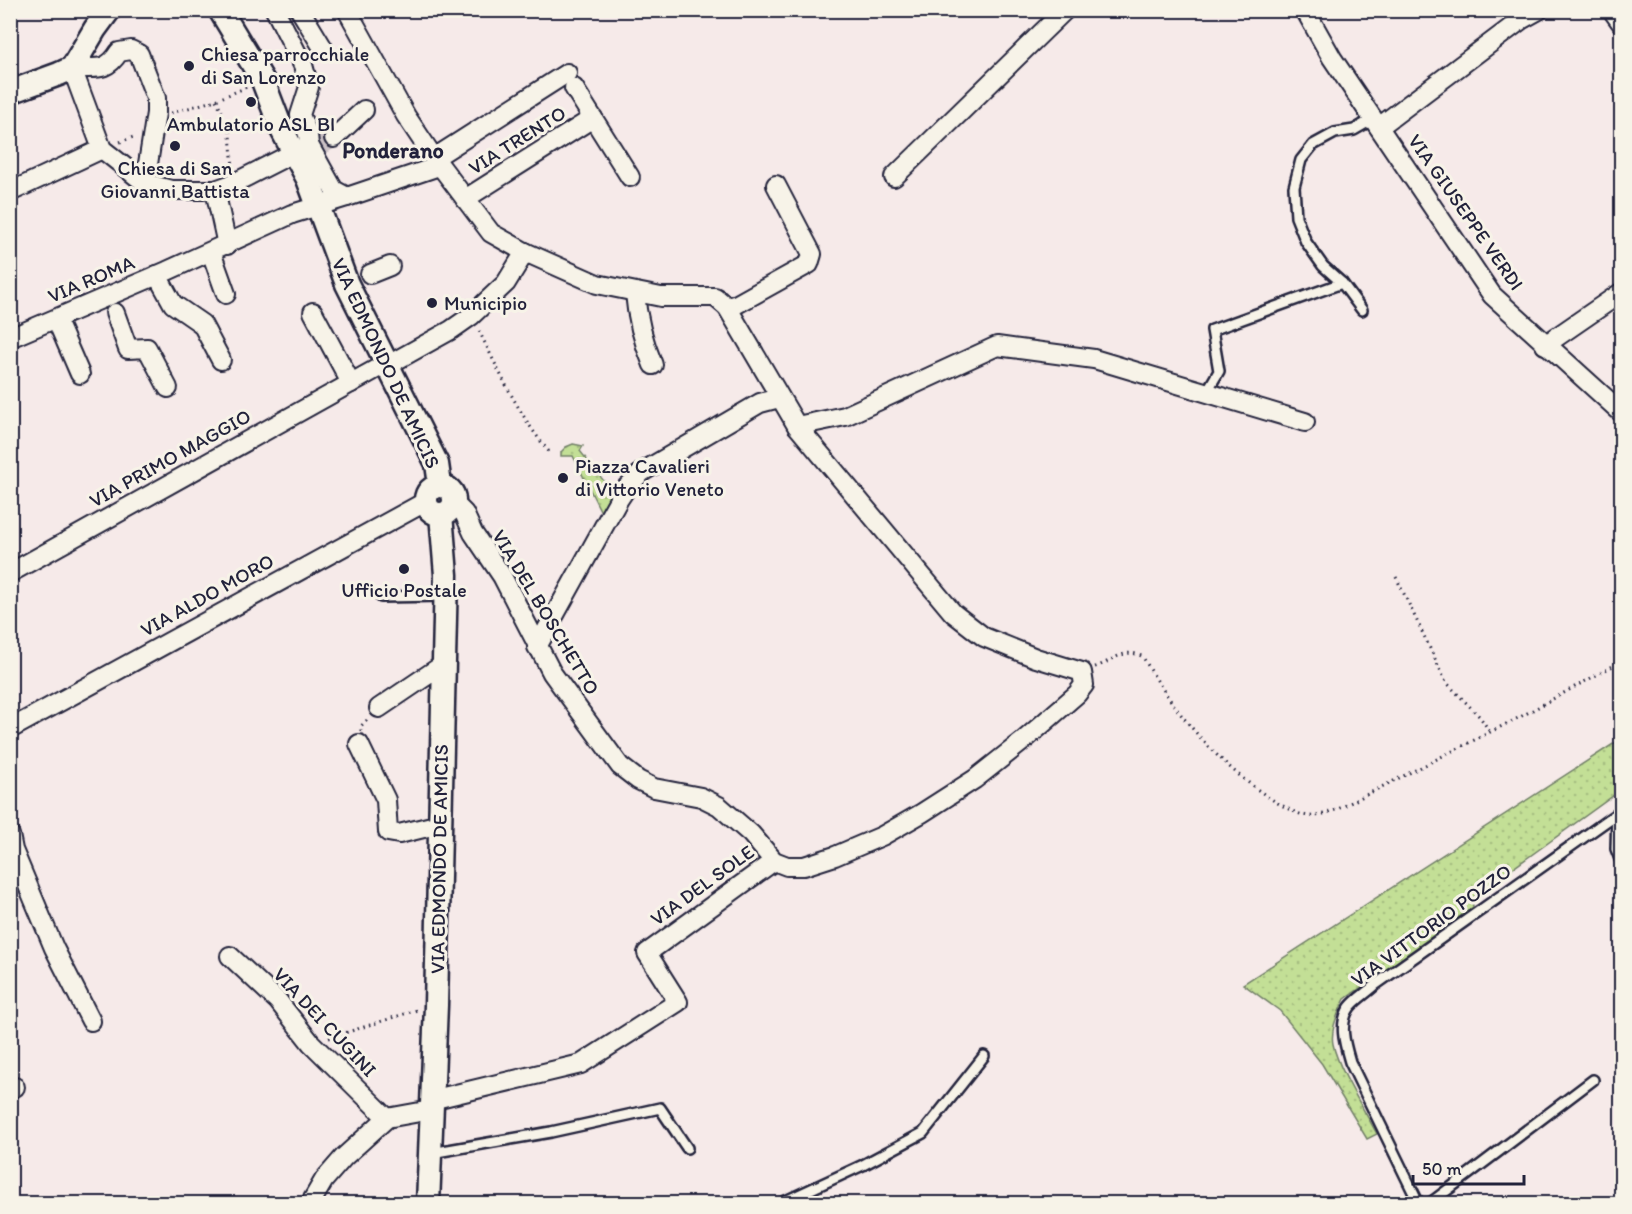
<svg xmlns="http://www.w3.org/2000/svg" width="1632" height="1214" viewBox="0 0 1632 1214" font-family="Itim,sans-serif">
	<style>
		.grass { fill: url(#grass-dots); stroke: #728068; stroke-width: 1.5 }
		.lines { fill: none; stroke-linecap: round; stroke-linejoin: round }
		.minor-tunnel { stroke: #ccc2c6; stroke-width: 18; stroke-dasharray: 18 9; stroke-linecap: butt }
		.service-casing { stroke: #22223b; stroke-width: 14 }
		.minor-casing { stroke: #22223b; stroke-width: 22 }
		.tertiary-casing { stroke: #22223b; stroke-width: 27 }
		.path { stroke: #22223b; stroke-width: 3; stroke-dasharray: 1.5 4.5; stroke-linecap: butt }
		.service { stroke: #f7f3e8; stroke-width: 9 }
		.minor { stroke: #f7f3e8; stroke-width: 18 }
		.tertiary { stroke: #f7f3e8; stroke-width: 22 }
		.poi-dot { fill: #22223b; stroke: #f7f3e8; stroke-width: 2 }
		.labels { text-anchor: middle; dominant-baseline: central; stroke-width: 6; stroke-linejoin: round; paint-order: stroke }
		.poi-label { font-size: 20px; fill: #22223b; stroke: #f7f3e8; text-anchor: start }
		.street-label { font-size: 20px; fill: #22223b; stroke: #f7f3e8 }
		.quarter-label { font-size: 22px; font-weight: bold; fill: #22223b; stroke: #f7f3e8 }
	</style>
	<defs>
		<pattern id="grass-dots" width="8" height="8" patternUnits="userSpaceOnUse" patternTransform="scale(1.5)"><rect width="8" height="8" fill="#c3df96"/><path d="M2 2h.1M6 6h.1" fill="none" stroke="#a7bf82" stroke-width="1.8" stroke-linecap="round"/></pattern>
	</defs>
	<rect width="100%" height="100%" fill="#f6eae9"/>
	<filter id="ink" filterUnits="userSpaceOnUse"><feTurbulence type="fractalNoise" baseFrequency=".0167" numOctaves="2"/><feDisplacementMap in="SourceGraphic" scale="12" xChannelSelector="R" yChannelSelector="G"/><feConvolveMatrix kernelMatrix="1 2 1 2 8 2 1 2 1" color-interpolation-filters="sRGB"/></filter>
	<g filter="url(#ink)">
		<g class="grass">
			<polygon points="573,444 583,446 580,451 615,495 602,514 573,456 561,456 561,452 566,447"/>
			<path d="M1621,739V790L1476,895L1472,900L1473,907L1345,999C1338,1012 1330,1029 1333,1044C1338,1069 1365,1111 1377,1134L1367,1139L1322,1064L1280,1011L1243,984Z"/>
		</g>
		<g class="lines">
			<polyline class="minor-tunnel" points="321,146 334,138"/>
			<g class="service-casing">
				<g id="service">
					<polyline points="1362,310 1342,283 1323,266 1306,242 1296,217 1294,187 1301,160 1313,145 1335,133 1354,130 1373,119"/>
					<polyline points="1206,393 1219,371 1212,330 1342,283"/>
					<polyline points="381,597 445,596"/>
					<polyline points="1617,813 1616,849 1622,864"/>
					<polyline points="431,1153 551,1132 660,1108 687,1148"/>
					<polyline points="779,1204 863,1165 923,1133 984,1056"/>
					<path d="M1419,1204L1350,1062C1345,1045 1338,1023 1350,1007C1356,999 1368,992 1375,985L1622,810"/>
					<polyline points="1429,1204 1593,1080"/>
				</g>
			</g>
			<g class="minor-casing">
				<g id="minor">
					<polyline points="300,10 323,48"/>
					<polyline points="347,10 406,116 430,152 491,233 525,252 597,284 661,297 715,297 727,307 797,426 953,613 984,637 1036,658 1082,672 1084,685 1077,694 1023,741 975,779 922,813 882,836 835,856 804,866 787,866 774,861 751,834 719,806 701,797 654,788 638,780 620,766 552,673 502,576 473,533 464,513 454,503"/>
					<polyline points="1305,10 1332,58 1492,295 1622,413"/>
					<polyline points="1612,10 1622,24"/>
					<polyline points="574,88 630,177"/>
					<polyline points="1379,127 1521,20 1539,10"/>
					<polyline points="334,138 364,110"/>
					<polyline points="309,145 334,190 347,197"/>
					<polyline points="434,158 567,73"/>
					<polyline points="894,177 1065,10"/>
					<path d="M145,183L156,113V98L139,54L131,50L119,52C106,73 95,67 72,68L102,149L145,183L171,190H215L232,184L309,145L308,134L300,115L309,87L303,65L275,10"/>
					<polyline points="215,190 227,245"/>
					<polyline points="10,192 102,149"/>
					<polyline points="465,199 593,118"/>
					<polyline points="211,252 226,294"/>
					<polyline points="370,274 390,266"/>
					<polyline points="157,275 173,304 202,324 221,360"/>
					<path d="M635,293C637,318 643,341 653,365"/>
					<polyline points="727,307 737,304 809,264 812,254 776,185"/>
					<polyline points="313,312 351,383"/>
					<polyline points="115,313 128,349 147,348 168,388"/>
					<polyline points="60,328 80,374"/>
					<polyline points="10,338 167,271 292,214 347,197 439,166"/>
					<polyline points="1545,345 1622,292"/>
					<polyline points="388,365 451,330 471,316 506,283 525,252"/>
					<polyline points="797,426 845,416 997,346 1094,359 1305,422"/>
					<polyline points="10,573 387,363"/>
					<polyline points="537,647 619,499 627,487 642,472 760,403 779,398"/>
					<polyline points="379,708 444,664"/>
					<polyline points="10,729 425,502"/>
					<polyline points="359,744 386,800 388,832 399,834 440,824"/>
					<polyline points="10,835 13,850 54,948 91,1021"/>
					<polyline points="230,956 278,1001 311,1043 387,1118"/>
					<polyline points="10,1089 15,1087"/>
					<polyline points="431,1100 581,1064 678,1002 647,953 774,861"/>
					<polyline points="310,1204 324,1180 344,1157 387,1118 431,1110"/>
				</g>
			</g>
			<g class="tertiary-casing">
				<g id="tertiary">
					<polyline points="220,10 263,81 281,128 308,179 347,284 437,464 440,485"/>
					<polyline points="10,92 59,74 72,68 95,29 109,10"/>
					<circle cx="440" cy="500" r="14"/>
					<polyline points="428,1204 436,1005 446,575 441,514"/>
				</g>
			</g>
			<g class="path">
				<polyline points="216,100 222,111"/>
				<polyline points="171,113 216,100 247,87"/>
				<polyline points="229,125 233,167"/>
				<polyline points="120,142 136,136"/>
				<path d="M479,331C500,373 520,418 551,454"/>
				<polyline points="1396,577 1446,682 1480,717 1490,732"/>
				<path d="M1095,667C1112,662 1125,646 1143,657C1175,714 1220,767 1276,802C1287,808 1297,815 1310,816C1318,817 1328,812 1336,810L1520,717L1622,661"/>
				<polyline points="361,731 361,726 368,719"/>
				<polyline points="329,1038 417,1010"/>
			</g>
			<use href="#service" class="service"/>
			<use href="#minor" class="minor"/>
			<use href="#tertiary" class="tertiary"/>
		</g>
	</g>
	<g class="poi-dot">
		<circle cx="189" cy="66" r="6"/>
		<circle cx="251" cy="102" r="6"/>
		<circle cx="175" cy="146" r="6"/>
		<circle cx="432" cy="303" r="6"/>
		<circle cx="563" cy="478" r="6"/>
		<circle cx="404" cy="569" r="6"/>
	</g>
	<g class="labels">
		<g class="poi-label">
			<text x="201" y="54">Chiesa parrocchiale<tspan x="201" dy="23">di San Lorenzo</tspan></text>
			<text x="251" y="124" text-anchor="middle">Ambulatorio ASL BI</text>
			<text x="175" y="168" text-anchor="middle">Chiesa di San<tspan x="175" dy="23">Giovanni Battista</tspan></text>
			<text x="444" y="303">Municipio</text>
			<text x="575" y="466">Piazza Cavalieri<tspan x="575" dy="23">di Vittorio Veneto</tspan></text>
			<text x="404" y="590" text-anchor="middle">Ufficio Postale</text>
		</g>
		<g class="street-label">
			<text transform="translate(517 140) rotate(-32)">VIA TRENTO</text>
			<text transform="translate(1466 212) rotate(55)">VIA GIUSEPPE VERDI</text>
			<text transform="translate(91 279) rotate(-23)">VIA ROMA</text>
			<text transform="translate(386 363) rotate(65)">VIA EDMONDO DE AMICIS</text>
			<text transform="translate(170 458) rotate(-29)">VIA PRIMO MAGGIO</text>
			<text transform="translate(207 595) rotate(-29)">VIA ALDO MORO</text>
			<text transform="translate(546 612) rotate(59)">VIA DEL BOSCHETTO</text>
			<text transform="translate(439 859) rotate(-89)">VIA EDMONDO DE AMICIS</text>
			<text transform="translate(702 885) rotate(-36)">VIA DEL SOLE</text>
			<text transform="translate(1431 925) rotate(-36)">VIA VITTORIO POZZO</text>
			<text transform="translate(325 1022) rotate(47)">VIA DEI CUGINI</text>
		</g>
		<g class="quarter-label">
			<text x="393" y="150">Ponderano</text>
		</g>
	</g>
	<rect width="1632" height="1214" fill="none" stroke="#f7f3e8" stroke-width="36"/>
	<rect x="18" y="18" width="1596" height="1178" fill="none" stroke="#22223b" stroke-width="2" filter="url(#ink)"/>
	<path d="M1413 1175v9h111v-9" fill="none" stroke="#22223b" stroke-width="3"/>
	<text x="1422" y="1175" font-size="18" fill="#22223b" stroke="#f7f3e8" stroke-width="4.5" paint-order="stroke">50 m</text>
</svg>
